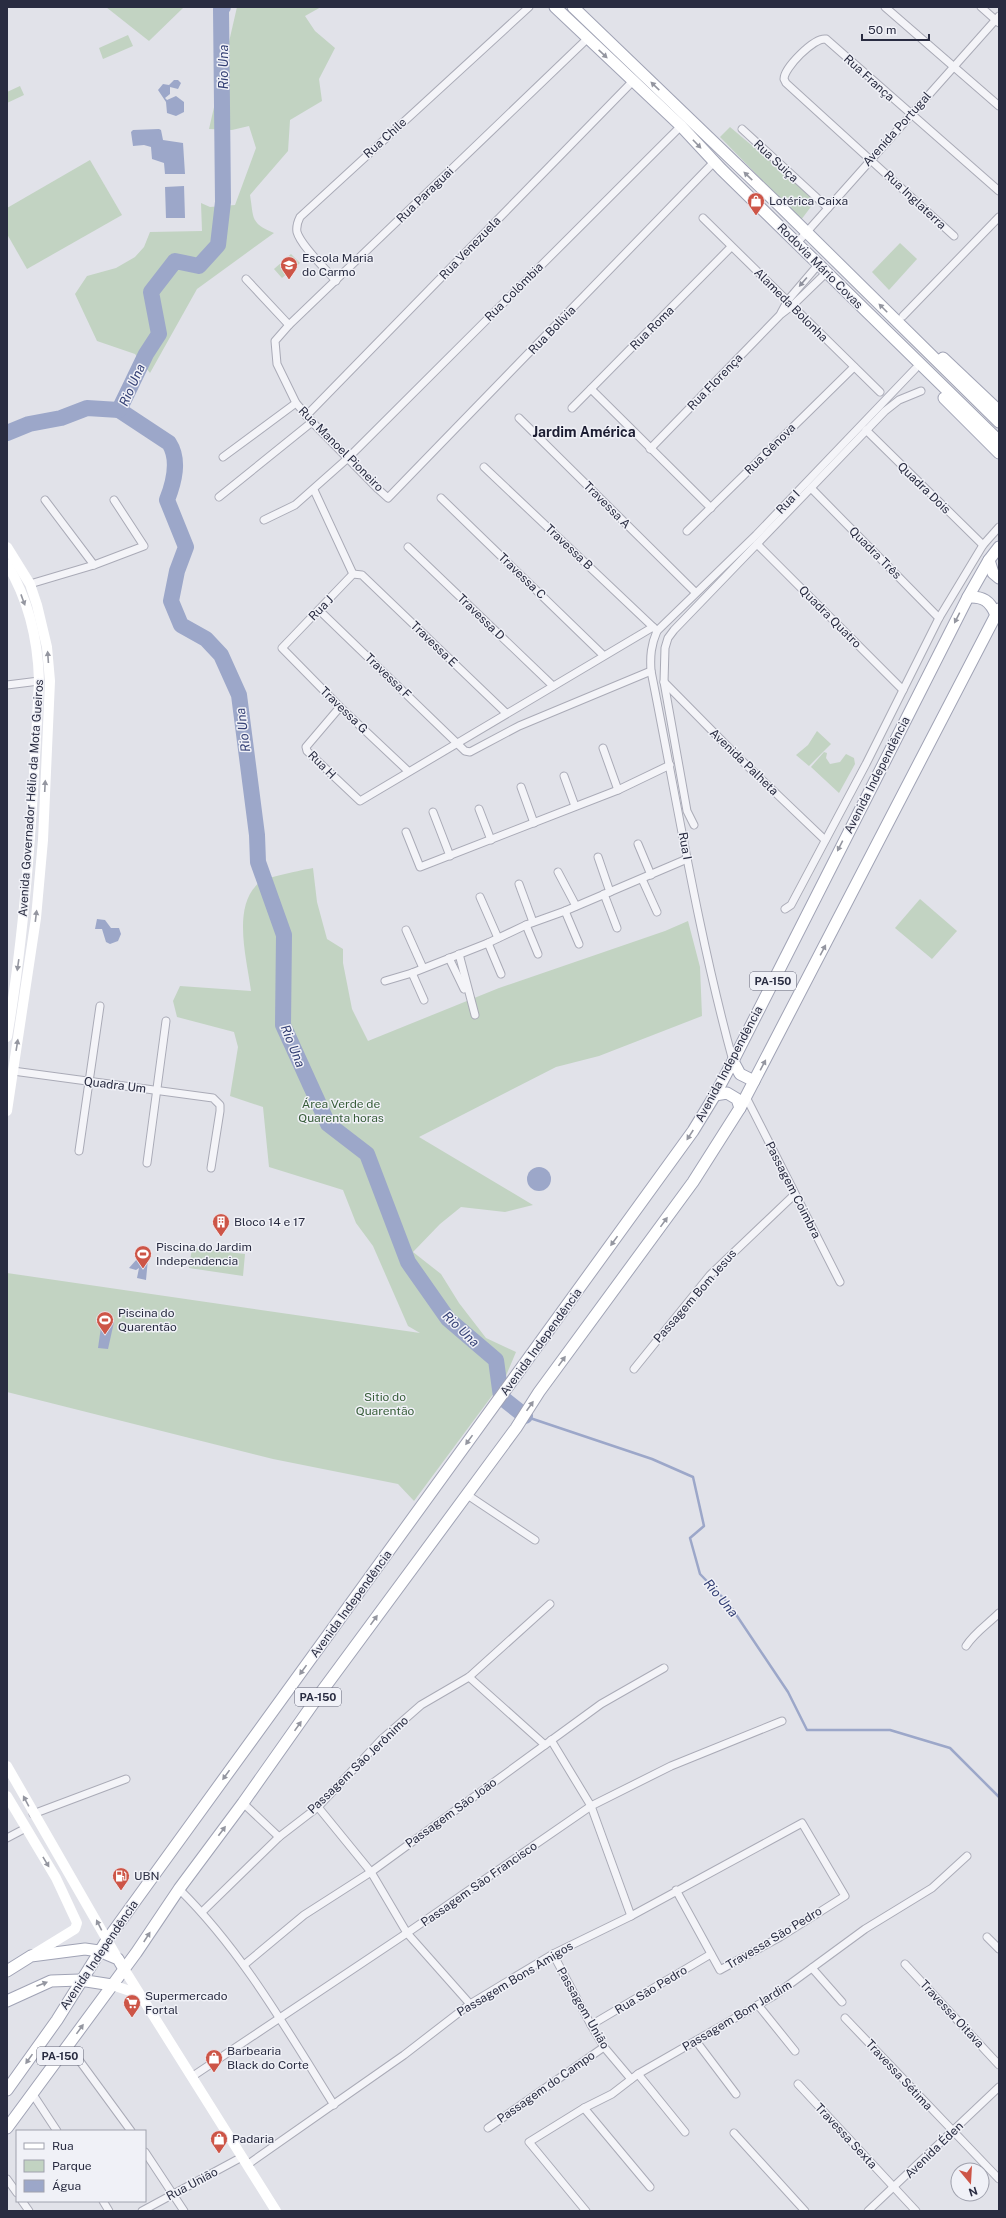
<svg xmlns="http://www.w3.org/2000/svg" width="1006" height="2218" viewBox="0 0 1006 2218" font-family="'Public Sans',sans-serif">
	<style>
		.green { fill: #c2d3c2 }
		.water { fill: #9ca7c9 }
		.lines { fill: none; stroke-linecap: round; stroke-linejoin: round }
		.stream { stroke: #9ca7c9; stroke-width: 2.5 }
		.river { stroke: #9ca7c9; stroke-width: 16 }
		.street-casing { stroke: #aaabb7; stroke-width: 9 }
		.primary-casing { stroke: #a0a3b5; stroke-width: 13 }
		.street { stroke: #f4f4f8; stroke-width: 7 }
		.secondary { stroke: #fff; stroke-width: 10 }
		.primary { stroke: #fff; stroke-width: 11 }
		.oneway { fill: #9496a0 }
		.oneway2 { fill: #8e909c }
		.labels { text-anchor: middle; dominant-baseline: central; stroke-width: 3; stroke-linejoin: round; paint-order: stroke }
		.shield { fill: #f0f1f7; stroke: #656778; stroke-width: 1 }
		.shield-label { font-size: 11px; font-weight: bold; fill: #292c41 }
		.street-label { font-size: 12px; fill: #292c41; stroke: #f0f1f7 }
		.poi-label { font-size: 12px; fill: #292c41; stroke: #f0f1f7; text-anchor: start }
		.park-label { font-size: 12px; fill: #375d39; stroke: #f0f1f7 }
		.water-label { font-size: 13px; font-style: italic; fill: #344075; stroke: #f0f1f7 }
		.quarter-label { font-size: 14px; font-weight: bold; fill: #1c1d32; stroke: #f0f1f7 }
	</style>
	<rect width="100%" height="100%" fill="#e1e2e9"/>
	<g class="green">
		<polygon points="106,7 184,7 149,41"/>
		<path d="M237,7H321L305,16L315,31L335,48L319,79L322,101L290,120L288,151L250,195C254,219 250,223 274,233L197,289L150,373L135,354L97,341L75,294L87,276L116,268L135,257L144,247L150,232L202,231L201,203L210,207L235,205L256,148L249,126L232,130L209,129Z"/>
		<polygon points="128,35 133,46 103,59 99,48"/>
		<polygon points="20,86 24,95 7,103 7,92"/>
		<polygon points="730,127 816,200 801,220 720,137"/>
		<polygon points="90,160 122,215 27,269 7,234 7,208"/>
		<polygon points="900,243 917,259 889,290 872,272"/>
		<polygon points="291,254 300,263 282,278 274,269"/>
		<polygon points="817,731 831,744 809,766 796,755 808,745"/>
		<polygon points="824,752 827,753 826,758 830,764 840,762 846,754 854,758 855,764 839,793 811,767"/>
		<path d="M313,868L317,902L327,939L343,949V963L352,1009L368,1041L499,988L665,931L688,921L700,967L702,1016L599,1056L556,1067L419,1137L533,1205L505,1212L461,1207L440,1224L413,1252L441,1274L459,1303L486,1338L516,1352L505,1378L490,1371L494,1393L414,1501L398,1484L273,1459L7,1392V1273L420,1333L408,1326L373,1246L356,1223L343,1190L269,1167L263,1107L230,1096L238,1047L234,1032L177,1017L173,1001L180,986L251,991C247,959 231,905 260,882C266,877 303,870 313,868Z"/>
		<polygon points="920,899 957,931 932,959 895,928"/>
		<polygon points="192,1248 245,1254 243,1276 189,1268"/>
	</g>
	<g class="water">
		<polygon points="174,80 178,80 181,83 178,89 170,87 170,94 165,98 167,100 176,96 184,102 184,112 176,116 167,113 166,102 158,90 163,84 169,85"/>
		<polygon points="159,129 161,130 163,140 183,143 185,174 165,174 164,163 152,159 151,147 144,145 133,146 131,132 133,130"/>
		<polygon points="184,186 185,218 166,218 165,187"/>
		<polygon points="97,919 105,920 111,928 119,928 121,934 118,941 110,944 106,942 102,929 95,929"/>
		<circle cx="539" cy="1179" r="12"/>
		<polygon points="137,1259 148,1259 146,1280 137,1278 139,1268 136,1270 129,1268"/>
		<polygon points="102,1320 114,1322 108,1349 98,1348"/>
	</g>
	<g class="lines">
		<polyline class="stream" points="527,1417 652,1459 693,1477 704,1526 690,1538 700,1574 729,1604 788,1692 807,1730 890,1730 950,1748 999,1797"/>
		<g class="river">
			<path d="M223,7L221,9L223,202L218,245L199,266L175,261L151,292L159,334L146,354L119,410L169,443C180,460 174,482 167,500L186,547L177,571L171,601L181,625L206,639L221,655L239,695L257,835L258,862L284,935L283,1025L328,1124L367,1154L408,1262L448,1319L496,1360L501,1397L525,1416"/>
			<polyline points="7,433 29,424 61,418 87,408 119,410"/>
		</g>
		<g class="street-casing">
			<g id="street">
				<polyline points="885,7 999,106"/>
				<polyline points="981,7 999,23"/>
				<polyline points="587,39 289,325 275,341 277,364 296,403 315,425 378,489 388,498 714,162"/>
				<polyline points="742,129 828,208"/>
				<polyline points="703,218 880,392"/>
				<path d="M954,236L786,83L784,79C784,68 814,37 826,39L999,191"/>
				<polyline points="797,243 999,16"/>
				<polyline points="246,279 289,325"/>
				<path d="M336,281C325,268 301,246 297,232C296,226 298,221 300,217L529,7"/>
				<polyline points="781,313 788,300 818,265"/>
				<polyline points="903,316 999,217"/>
				<polyline points="591,389 711,508"/>
				<polyline points="572,408 731,247"/>
				<polyline points="306,416 633,81"/>
				<polyline points="519,418 695,592"/>
				<polyline points="866,430 983,545"/>
				<polyline points="650,449 780,315 793,305 826,273"/>
				<polyline points="223,457 296,403"/>
				<polyline points="484,467 653,627"/>
				<polyline points="811,488 939,618"/>
				<polyline points="314,490 353,574"/>
				<polyline points="219,497 312,422"/>
				<polyline points="441,498 603,655"/>
				<polyline points="45,500 94,565"/>
				<polyline points="264,520 295,505 348,458 681,126"/>
				<polyline points="687,531 854,367"/>
				<polyline points="757,544 903,690"/>
				<polyline points="408,547 553,686"/>
				<polyline points="30,584 94,565 144,546 114,500"/>
				<polyline points="319,610 465,751 470,752 519,726 651,671"/>
				<polyline points="664,682 738,757 825,840"/>
				<polyline points="7,685 39,681"/>
				<polyline points="340,707 306,747 307,751 360,801 653,627 657,631"/>
				<polyline points="603,748 618,790"/>
				<polyline points="408,771 340,707 282,648 353,574 362,575 506,713"/>
				<polyline points="564,776 575,806"/>
				<polyline points="521,787 534,823"/>
				<polyline points="479,809 491,840"/>
				<polyline points="433,812 450,856"/>
				<polyline points="694,825 687,811 664,682 665,648 668,638 674,630 885,411 899,400 921,391"/>
				<polyline points="406,832 420,867 618,790 670,765"/>
				<polyline points="638,844 651,875"/>
				<polyline points="598,857 610,892"/>
				<polyline points="558,872 576,906"/>
				<polyline points="642,879 657,912"/>
				<polyline points="519,884 533,922"/>
				<polyline points="604,894 617,928"/>
				<polyline points="480,897 498,938"/>
				<polyline points="785,909 791,905 866,764 939,618 983,545 999,527"/>
				<polyline points="565,911 579,944"/>
				<polyline points="526,925 538,954"/>
				<polyline points="406,930 423,968"/>
				<polyline points="488,943 501,974"/>
				<polyline points="459,954 475,1015"/>
				<polyline points="449,958 464,989"/>
				<polyline points="412,973 424,1000"/>
				<polyline points="385,981 412,973 488,943 526,925 565,911 687,859"/>
				<path d="M733,1061C698,933 677,801 651,671C650,656 651,645 657,631L756,535L915,369"/>
				<polyline points="13,1071 213,1098 220,1105 220,1111 211,1168"/>
				<polyline points="746,1097 840,1282"/>
				<polyline points="79,1151 100,1006"/>
				<polyline points="147,1163 166,1021"/>
				<polyline points="634,1369 710,1275 794,1195"/>
				<polyline points="466,1494 535,1540"/>
				<path d="M966,1646C974,1633 988,1624 999,1613"/>
				<polyline points="469,1677 545,1745"/>
				<polyline points="551,1740 591,1806 631,1916"/>
				<polyline points="243,1803 279,1837"/>
				<polyline points="318,1807 371,1872 407,1933 470,2004"/>
				<polyline points="33,1814 126,1779"/>
				<polyline points="7,1838 26,1828"/>
				<path d="M179,1889C242,1951 287,2030 334,2105"/>
				<polyline points="202,1912 279,1837 318,1807 381,1740 421,1705 469,1677 550,1604"/>
				<polyline points="987,1937 999,1949"/>
				<polyline points="553,1954 591,2025 604,2047 631,2079"/>
				<polyline points="905,1964 999,2065"/>
				<polyline points="244,1965 304,1915 371,1872 601,1704 664,1668"/>
				<polyline points="812,1968 842,2002"/>
				<polyline points="758,2005 795,2051"/>
				<polyline points="845,2018 999,2179"/>
				<polyline points="591,2025 711,1954"/>
				<polyline points="696,2041 736,2094"/>
				<polyline points="68,2045 131,2131"/>
				<polyline points="638,2074 685,2132"/>
				<polyline points="193,2076 407,1933 591,1806 671,1766 782,1721"/>
				<polyline points="798,2084 916,2211"/>
				<polyline points="32,2093 57,2131"/>
				<polyline points="584,2108 650,2187"/>
				<polyline points="488,2128 604,2047"/>
				<polyline points="734,2133 805,2211"/>
				<polyline points="145,2152 184,2211"/>
				<polyline points="247,2165 404,2055 470,2004 553,1954 631,1916 802,1823 845,1896 780,1937 720,1970 676,1890"/>
				<polyline points="7,2179 17,2193"/>
				<polyline points="22,2201 29,2211"/>
				<polyline points="103,2201 109,2211"/>
				<polyline points="142,2211 242,2157"/>
				<polyline points="586,2211 529,2142 584,2108 612,2094 638,2074 775,1995 865,1929 932,1888 967,1856"/>
				<polyline points="868,2211 999,2087"/>
			</g>
		</g>
		<g class="primary-casing">
			<g id="primary">
				<polyline points="555,7 681,126 721,169 999,441"/>
				<polyline points="573,7 779,205 999,422"/>
				<polyline points="943,358 999,411"/>
				<polyline points="944,398 999,453"/>
				<polyline points="989,560 993,573 999,578"/>
				<path d="M968,597C983,596 990,601 996,615"/>
				<polyline points="733,1061 740,1074 754,1081"/>
				<polyline points="715,1095 727,1093 737,1099 740,1108"/>
				<polyline points="7,1971 31,1956 85,1949 99,1951 118,1959 124,1969"/>
				<polyline points="7,2001 51,1981 80,1980 112,1985"/>
				<polyline points="7,2090 57,2020 107,1940 693,1131 715,1095 733,1061 968,597 989,560 999,547"/>
				<polyline points="7,2128 136,1953 179,1889 243,1803 322,1691 516,1428 539,1392 693,1182 740,1108 999,609"/>
			</g>
		</g>
		<use href="#street" class="street"/>
		<g class="secondary">
			<polyline points="7,547 30,584 37,605 47,647 50,681 43,840 36,918 7,1111"/>
			<path d="M7,564C28,599 38,641 39,681C33,801 27,919 7,1037"/>
			<polyline points="7,1766 118,1959"/>
			<polyline points="7,1796 56,1878 77,1923 75,1929 31,1956"/>
			<polyline points="124,1969 276,2211"/>
			<polyline points="112,1985 139,1994"/>
		</g>
		<use href="#primary" class="primary"/>
	</g>
	<defs><path id="oneway-solid" d="M-6-.8H1V-3.2L6.5 0L1 3.2V.8H-6Z"/></defs>
	<g class="oneway">
		<use href="#oneway-solid" transform="translate(603 54) rotate(43)"/>
		<use href="#oneway-solid" transform="translate(655 86) rotate(-136)"/>
		<use href="#oneway-solid" transform="translate(697 144) rotate(46)"/>
		<use href="#oneway-solid" transform="translate(748 176) rotate(-136)"/>
		<use href="#oneway-solid" transform="translate(883 308) rotate(-135)"/>
		<use href="#oneway-solid" transform="translate(23 600) rotate(70)"/>
		<use href="#oneway-solid" transform="translate(957 618) rotate(117)"/>
		<use href="#oneway-solid" transform="translate(48 657) rotate(-94)"/>
		<use href="#oneway-solid" transform="translate(45 786) rotate(-87)"/>
		<use href="#oneway-solid" transform="translate(840 846) rotate(117)"/>
		<use href="#oneway-solid" transform="translate(36 916) rotate(-83)"/>
		<use href="#oneway-solid" transform="translate(823 950) rotate(-62)"/>
		<use href="#oneway-solid" transform="translate(18 965) rotate(98)"/>
		<use href="#oneway-solid" transform="translate(17 1045) rotate(-81)"/>
		<use href="#oneway-solid" transform="translate(763 1065) rotate(-62)"/>
		<use href="#oneway-solid" transform="translate(690 1135) rotate(123)"/>
		<use href="#oneway-solid" transform="translate(664 1222) rotate(-54)"/>
		<use href="#oneway-solid" transform="translate(614 1241) rotate(126)"/>
		<use href="#oneway-solid" transform="translate(562 1361) rotate(-54)"/>
		<use href="#oneway-solid" transform="translate(530 1406) rotate(-55)"/>
		<use href="#oneway-solid" transform="translate(469 1440) rotate(126)"/>
		<use href="#oneway-solid" transform="translate(374 1620) rotate(-54)"/>
		<use href="#oneway-solid" transform="translate(303 1670) rotate(126)"/>
		<use href="#oneway-solid" transform="translate(298 1726) rotate(-55)"/>
		<use href="#oneway-solid" transform="translate(226 1775) rotate(126)"/>
		<use href="#oneway-solid" transform="translate(26 1801) rotate(-118)"/>
		<use href="#oneway-solid" transform="translate(222 1831) rotate(-53)"/>
		<use href="#oneway-solid" transform="translate(46 1862) rotate(59)"/>
		<use href="#oneway-solid" transform="translate(99 1925) rotate(-117)"/>
		<use href="#oneway-solid" transform="translate(147 1937) rotate(-57)"/>
		<use href="#oneway-solid" transform="translate(42 1984) rotate(-21)"/>
		<use href="#oneway-solid" transform="translate(80 2029) rotate(-54)"/>
		<use href="#oneway-solid" transform="translate(29 2059) rotate(125)"/>
	</g>
	<use class="oneway2" href="#oneway-solid" transform="translate(803 282) rotate(131)"/>
	<defs>
		<g id="shop-pin" transform="scale(0.9)"><path d="M0 17L-7.5 6A9.5 9.5 0 1 1 7.5 6Z" fill="#cd5547" stroke="#f0f1f7"/><path d="M-5-2.5h2.3a2.7 3.5 0 0 1 5.4 0H5L5.5 6h-11ZM-1.5-2.5h3a1.5 2.3 0 0 0-3 0Z" fill="#fff"/></g>
		<g id="school-pin" transform="scale(0.9)"><path d="M0 17L-7.5 6A9.5 9.5 0 1 1 7.5 6Z" fill="#cd5547" stroke="#f0f1f7"/><path d="M0-5L7-2L0 1L-7-2ZM-4 1L0 2.5L4 1V4Q0 6-4 4Z" fill="#fff"/></g>
		<g id="building-pin" transform="scale(0.9)"><path d="M0 17L-7.5 6A9.5 9.5 0 1 1 7.5 6Z" fill="#cd5547" stroke="#f0f1f7"/><path d="M-4-6H4V6H1V3H-1V6H-4ZM-2.5-4.3h1.7v1.8h-1.7ZM.8-4.3h1.7v1.8H.8ZM-2.5-1h1.7V.8h-1.7ZM.8-1h1.7V.8H.8Z" fill="#fff"/></g>
		<g id="stadium-pin" transform="scale(0.9)"><path d="M0 17L-7.5 6A9.5 9.5 0 1 1 7.5 6Z" fill="#cd5547" stroke="#f0f1f7"/><path d="M0-5a6.5 5 0 1 0 0 10a6.5 5 0 1 0 0-10ZM-3.5-1.8h7v3.6h-7Z" fill="#fff"/></g>
		<g id="fuel-pin" transform="scale(0.9)"><path d="M0 17L-7.5 6A9.5 9.5 0 1 1 7.5 6Z" fill="#cd5547" stroke="#f0f1f7"/><path d="M-5.5-6h7V0h2V4h1.3V-2.5L3-4.5l.8-.8L6-3V5H2.5V1h-1V6h-7ZM-4.2-4.7v3.2H.2V-4.7Z" fill="#fff"/></g>
		<g id="supermarket-pin" transform="scale(0.9)"><path d="M0 17L-7.5 6A9.5 9.5 0 1 1 7.5 6Z" fill="#cd5547" stroke="#f0f1f7"/><path d="M-6-5.5h2.5l.6 2H6L4.5 2H-2.5L-4.4-4H-6ZM-1.5 3.2a1.3 1.3 0 1 0 .1 0ZM3 3.2a1.3 1.3 0 1 0 .1 0Z" fill="#fff"/></g>
	</defs>
	<g fill-rule="evenodd">
		<use href="#shop-pin" x="756" y="201"/>
		<use href="#school-pin" x="289" y="265"/>
		<use href="#building-pin" x="221" y="1222"/>
		<use href="#stadium-pin" x="143" y="1254"/>
		<use href="#stadium-pin" x="105" y="1320"/>
		<use href="#fuel-pin" x="121" y="1876"/>
		<use href="#supermarket-pin" x="132" y="2003"/>
		<use href="#shop-pin" x="214" y="2058"/>
		<use href="#shop-pin" x="219" y="2139"/>
	</g>
	<g class="labels">
		<g class="shield">
			<rect x="750" y="972" width="46" height="18" rx="3"/>
			<rect x="295" y="1688" width="46" height="18" rx="3"/>
			<rect x="37" y="2047" width="46" height="18" rx="3"/>
		</g>
		<g class="shield-label">
			<text x="773" y="981">PA-150</text>
			<text x="318" y="1697">PA-150</text>
			<text x="60" y="2056">PA-150</text>
		</g>
		<g class="street-label">
			<text transform="translate(869 78) rotate(42)">Rua França</text>
			<text transform="translate(897 129) rotate(-48)">Avenida Portugal</text>
			<text transform="translate(385 138) rotate(-42)">Rua Chile</text>
			<text transform="translate(776 161) rotate(43)">Rua Suiça</text>
			<text transform="translate(425 195) rotate(-44)">Rua Paraguai</text>
			<text transform="translate(915 200) rotate(43)">Rua Inglaterra</text>
			<text transform="translate(470 248) rotate(-46)">Rua Venezuela</text>
			<text transform="translate(820 266) rotate(45)">Rodovia Mário Covas</text>
			<text transform="translate(514 292) rotate(-45)">Rua Colômbia</text>
			<text transform="translate(791 305) rotate(45)">Alameda Bolonha</text>
			<text transform="translate(652 328) rotate(-45)">Rua Roma</text>
			<text transform="translate(552 330) rotate(-46)">Rua Bolívia</text>
			<text transform="translate(715 382) rotate(-46)">Rua Florença</text>
			<text transform="translate(341 449) rotate(45)">Rua Manoel Pioneiro</text>
			<text transform="translate(770 449) rotate(-45)">Rua Gênova</text>
			<text transform="translate(924 488) rotate(44)">Quadra Dois</text>
			<text transform="translate(788 502) rotate(-46)">Rua I</text>
			<text transform="translate(607 505) rotate(45)">Travessa A</text>
			<text transform="translate(569 547) rotate(43)">Travessa B</text>
			<text transform="translate(875 553) rotate(45)">Quadra Três</text>
			<text transform="translate(522 576) rotate(44)">Travessa C</text>
			<text transform="translate(321 608) rotate(-46)">Rua J</text>
			<text transform="translate(481 617) rotate(44)">Travessa D</text>
			<text transform="translate(830 617) rotate(45)">Quadra Quatro</text>
			<text transform="translate(434 644) rotate(44)">Travessa E</text>
			<text transform="translate(388 676) rotate(44)">Travessa F</text>
			<text transform="translate(344 710) rotate(44)">Travessa G</text>
			<text transform="translate(744 762) rotate(44)">Avenida Palheta</text>
			<text transform="translate(322 765) rotate(45)">Rua H</text>
			<text transform="translate(877 775) rotate(-63)">Avenida Independência</text>
			<text transform="translate(31 798) rotate(-86)">Avenida Governador Hélio da Mota Gueiros</text>
			<text transform="translate(685 846) rotate(80)">Rua I</text>
			<text transform="translate(729 1064) rotate(-62)">Avenida Independência</text>
			<text transform="translate(115 1085) rotate(7)">Quadra Um</text>
			<text transform="translate(793 1190) rotate(63)">Passagem Coimbra</text>
			<text transform="translate(695 1296) rotate(-49)">Passagem Bom Jesus</text>
			<text transform="translate(541 1342) rotate(-54)">Avenida Independência</text>
			<text transform="translate(351 1604) rotate(-54)">Avenida Independência</text>
			<text transform="translate(358 1765) rotate(-44)">Passagem São Jerônimo</text>
			<text transform="translate(451 1813) rotate(-36)">Passagem São João</text>
			<text transform="translate(479 1884) rotate(-35)">Passagem São Francisco</text>
			<text transform="translate(774 1938) rotate(-31)">Travessa São Pedro</text>
			<text transform="translate(99 1955) rotate(-56)">Avenida Independência</text>
			<text transform="translate(515 1979) rotate(-31)">Passagem Bons Amigos</text>
			<text transform="translate(651 1990) rotate(-31)">Rua São Pedro</text>
			<text transform="translate(583 2008) rotate(60)">Passagem União</text>
			<text transform="translate(952 2014) rotate(47)">Travessa Oitava</text>
			<text transform="translate(737 2016) rotate(-31)">Passagem Bom Jardim</text>
			<text transform="translate(899 2075) rotate(47)">Travessa Sétima</text>
			<text transform="translate(546 2087) rotate(-35)">Passagem do Campo</text>
			<text transform="translate(846 2136) rotate(47)">Travessa Sexta</text>
			<text transform="translate(934 2150) rotate(-44)">Avenida Éden</text>
			<text transform="translate(192 2184) rotate(-28)">Rua União</text>
		</g>
		<g class="poi-label">
			<text x="769" y="201">Lotérica Caixa</text>
			<text x="302" y="258">Escola Maria<tspan x="302" dy="14">do Carmo</tspan></text>
			<text x="234" y="1222">Bloco 14 e 17</text>
			<text x="156" y="1247">Piscina do Jardim<tspan x="156" dy="14">Independencia</tspan></text>
			<text x="118" y="1313">Piscina do<tspan x="118" dy="14">Quarentão</tspan></text>
			<text x="134" y="1876">UBN</text>
			<text x="145" y="1996">Supermercado<tspan x="145" dy="14">Fortal</tspan></text>
			<text x="227" y="2051">Barbearia<tspan x="227" dy="14">Black do Corte</tspan></text>
			<text x="232" y="2139">Padaria</text>
		</g>
		<g class="park-label">
			<text x="341" y="1104">Área Verde de<tspan x="341" dy="14">Quarenta horas</tspan></text>
			<text x="385" y="1397">Sitio do<tspan x="385" dy="14">Quarentão</tspan></text>
		</g>
		<g class="water-label">
			<text transform="translate(223 67) rotate(-90)">Rio Una</text>
			<text transform="translate(132 385) rotate(-66)">Rio Una</text>
			<text transform="translate(243 730) rotate(-97)">Rio Una</text>
			<text transform="translate(293 1046) rotate(68)">Rio Una</text>
			<text transform="translate(461 1329) rotate(44)">Rio Una</text>
			<text transform="translate(721 1598) rotate(50)">Rio Una</text>
		</g>
		<g class="quarter-label">
			<text x="584" y="432">Jardim América</text>
		</g>
	</g>
	<rect width="1006" height="2218" fill="none" stroke="#292c41" stroke-width="16"/>
	<rect x="16" y="2130" width="130" height="72" fill="#f0f1f7" stroke="#a0a2ae"/>
	<rect x="24" y="2143" width="20" height="6" fill="#ffffff" stroke="#a0a2ae"/>
	<text x="52" y="2150" font-size="12" fill="#292c41">Rua</text>
	<rect x="24" y="2160" width="20" height="12" fill="#c2d3c2" stroke="#a0a2ae"/>
	<text x="52" y="2170" font-size="12" fill="#292c41">Parque</text>
	<rect x="24" y="2180" width="20" height="12" fill="#9ca7c9" stroke="#a0a2ae"/>
	<text x="52" y="2190" font-size="12" fill="#292c41">Água</text>
	<g transform="translate(970 2182) rotate(162)"><circle r="19" fill="#f0f1f7" stroke="#a0a2ae"/>
	<path d="M0-3L7 15L0 10L-7 15Z" fill="#cd5547"/>
	<text y="-6" font-size="11" font-weight="bold" text-anchor="middle" fill="#292c41">N</text>
	</g>
	<path d="M862 34v6h67v-6" fill="none" stroke="#292c41" stroke-width="2"/>
	<text x="868" y="34" font-size="12" fill="#292c41" stroke="#f0f1f7" stroke-width="3" paint-order="stroke">50 m</text>
</svg>
